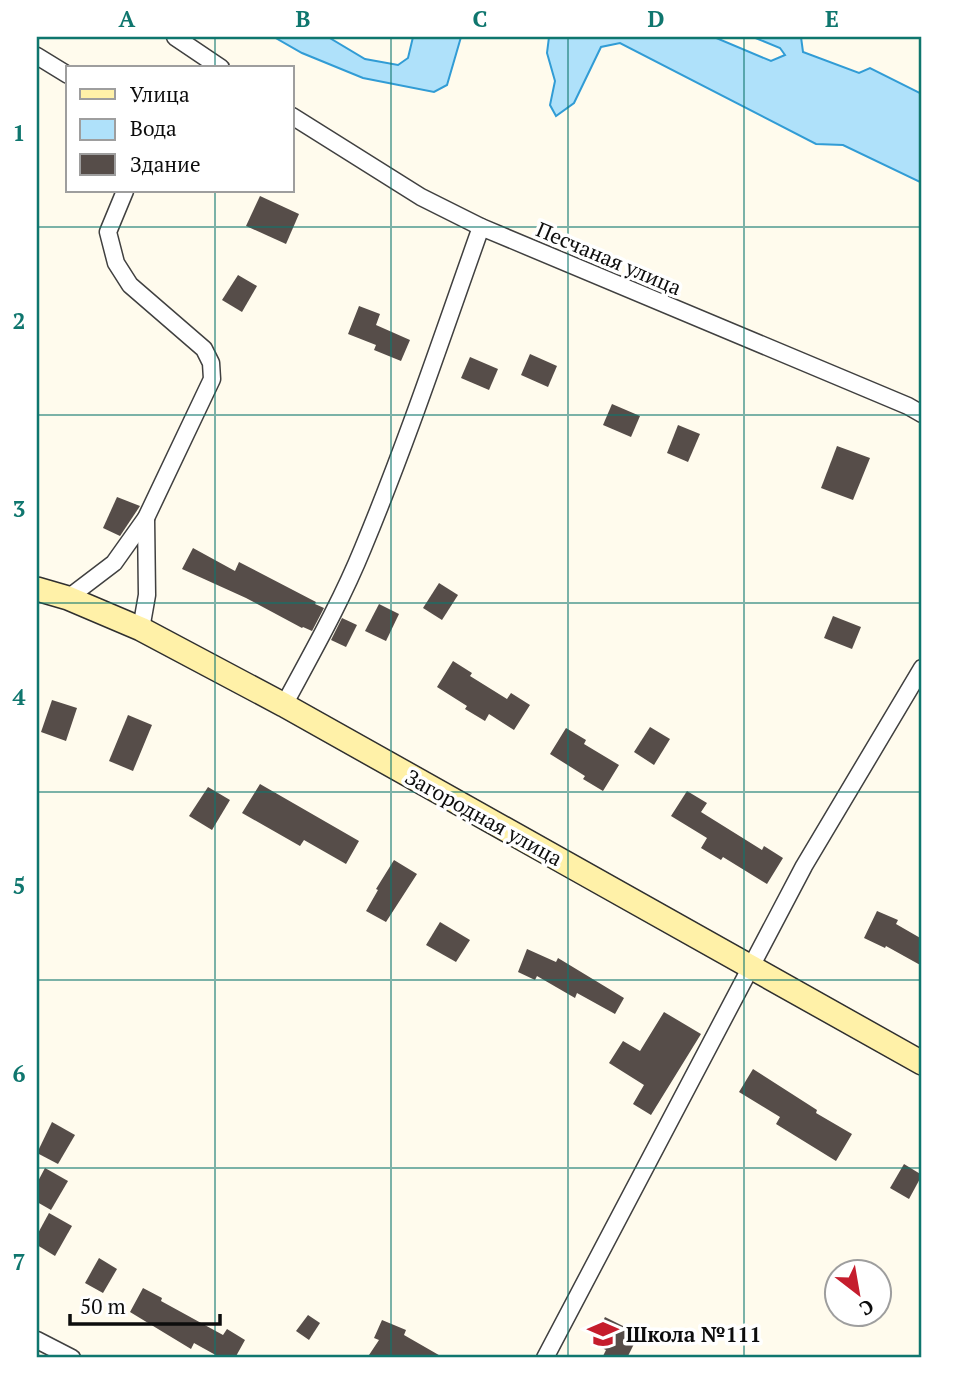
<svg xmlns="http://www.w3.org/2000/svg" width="959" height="1395" viewBox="0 0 959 1395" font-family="'PT Serif',serif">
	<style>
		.water { fill: #afe1fa; stroke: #319cd5; stroke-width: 2 }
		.building { fill: #564d49 }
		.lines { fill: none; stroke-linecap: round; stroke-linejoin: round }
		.street-casing { stroke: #404040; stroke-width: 19 }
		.secondary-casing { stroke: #2f2f2f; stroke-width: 26 }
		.street { stroke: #fff; stroke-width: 16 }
		.secondary { stroke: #fff1a8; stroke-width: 23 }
		.grid { fill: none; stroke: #0f766e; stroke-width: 2; stroke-opacity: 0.55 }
		.labels { text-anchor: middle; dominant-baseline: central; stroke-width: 7; stroke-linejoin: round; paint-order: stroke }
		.street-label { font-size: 21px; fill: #0d0d0d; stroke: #fff }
		.poi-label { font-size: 21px; font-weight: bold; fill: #0d0d0d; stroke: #fff; text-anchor: start }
		.neatline { fill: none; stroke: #0f766e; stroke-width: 2.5 }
		.grid-label { font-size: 23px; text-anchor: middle; font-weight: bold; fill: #0f766e }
	</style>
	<rect width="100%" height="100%" fill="#fffbed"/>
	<g class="water">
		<polygon points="274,37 328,37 365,59 398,65 408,58 413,37 461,37 447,85 434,92 363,78 302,53"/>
		<polygon points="549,37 714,37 771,61 785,55 780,48 753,37 801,37 803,52 859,73 870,68 922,94 922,183 843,145 816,144 620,43 601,47 574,103 556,116 550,105 555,81 547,53"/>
	</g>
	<g class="building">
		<polygon points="260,196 299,214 286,244 246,226"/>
		<polygon points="238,275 257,286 242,312 222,300"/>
		<polygon points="359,306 380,314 376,325 410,340 401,361 374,350 376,345 348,334"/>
		<polygon points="530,354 557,366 548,387 521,375"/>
		<polygon points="470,357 498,369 489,390 461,378"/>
		<polygon points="612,404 640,416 631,437 603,425"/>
		<polygon points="678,425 700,434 688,462 667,453"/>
		<polygon points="837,446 870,458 853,500 821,488"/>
		<polygon points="117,497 140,506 120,536 103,528"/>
		<polygon points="193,548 235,571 239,562 316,602 315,604 324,608 312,631 303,627 302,628 246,598 182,569"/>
		<polygon points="439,583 458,595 442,620 423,608"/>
		<polygon points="379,604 399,614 386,641 365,631"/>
		<polygon points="833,616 861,627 852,649 824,638"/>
		<polygon points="342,618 357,625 346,647 331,640"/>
		<polygon points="453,661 472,673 470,676 507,699 511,693 530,705 514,730 489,714 485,721 465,709 467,706 437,687"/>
		<polygon points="52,700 77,708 66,741 41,732"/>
		<polygon points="128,715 152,725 133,771 109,761"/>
		<polygon points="650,727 670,739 654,765 634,752"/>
		<polygon points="566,728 586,740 584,744 619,765 603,791 583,779 585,776 550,754"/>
		<polygon points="260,784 359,841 346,864 304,840 300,846 242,813"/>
		<polygon points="208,787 230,800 212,830 189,816"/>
		<polygon points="687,791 707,803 701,812 762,850 764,846 783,858 767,884 723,857 721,860 701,848 707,838 671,816"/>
		<polygon points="394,860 417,874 386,922 366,911 378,890 376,889"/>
		<polygon points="877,911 898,920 896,924 922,939 922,966 886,946 885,948 864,938"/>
		<polygon points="440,922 470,940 456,962 426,945"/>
		<polygon points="527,949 556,962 558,958 624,998 615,1014 577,993 575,998 537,976 535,980 518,972"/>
		<polygon points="664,1012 701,1034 651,1115 633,1104 644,1085 609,1063 623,1041 640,1051"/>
		<polygon points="753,1069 817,1110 816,1113 852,1134 836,1161 776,1124 780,1117 739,1092"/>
		<polygon points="52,1122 75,1135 58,1164 37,1153"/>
		<polygon points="904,1164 922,1175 909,1199 890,1188"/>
		<polygon points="45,1168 68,1181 51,1210 37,1202 37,1183"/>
		<polygon points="49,1213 72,1226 55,1256 37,1245 37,1235"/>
		<polygon points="99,1258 117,1269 103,1293 85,1283"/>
		<polygon points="143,1288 162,1298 161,1301 223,1335 227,1329 245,1340 235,1358 221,1358 194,1343 191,1349 130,1312"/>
		<polygon points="308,1315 320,1323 309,1340 296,1331"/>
		<polygon points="605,1317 639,1334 627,1358 602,1358 606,1350 592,1343"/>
		<polygon points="382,1320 406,1330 404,1335 444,1358 367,1358 379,1340 374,1338"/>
	</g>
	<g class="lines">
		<g class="street-casing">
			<g id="street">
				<polyline points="175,37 221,68"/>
				<polyline points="37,56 68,75"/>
				<polyline points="292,116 421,197 481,227 908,406 922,414"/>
				<polyline points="68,598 114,563 146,518 212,379 211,363 204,349 130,285 116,263 108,232 125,191"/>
				<polyline points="141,629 147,595 146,518"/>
				<path d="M284,705C312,653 341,602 363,548C407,442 443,334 481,227"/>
				<polyline points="37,1340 72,1358"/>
				<polyline points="545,1358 804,866 922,668"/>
			</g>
		</g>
		<g class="secondary-casing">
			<polyline id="secondary" points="37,589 68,598 141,629 284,705 922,1063"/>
		</g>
		<use href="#street" class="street"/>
		<use href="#secondary" class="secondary"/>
	</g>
	<path class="grid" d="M215,37V68M391,37V1358M568,37V1358M744,37V1358M215,191V1358M37,227H922M37,415H922M37,603H922M37,792H922M37,980H922M37,1168H922"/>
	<defs>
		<g id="school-bare" transform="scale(2.415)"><path d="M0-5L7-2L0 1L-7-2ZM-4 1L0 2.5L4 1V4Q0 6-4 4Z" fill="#c51d2d" stroke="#fff" stroke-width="2.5" paint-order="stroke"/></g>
	</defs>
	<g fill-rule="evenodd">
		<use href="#school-bare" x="603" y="1334"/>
	</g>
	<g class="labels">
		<g class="street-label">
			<text transform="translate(609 258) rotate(23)">Песчаная улица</text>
			<text transform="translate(484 817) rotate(29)">Загородная улица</text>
		</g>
		<g class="poi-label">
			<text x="626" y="1334">Школа №111</text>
		</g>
	</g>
	<rect width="959" height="1395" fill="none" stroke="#ffffff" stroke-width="77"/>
	<rect x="66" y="66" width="228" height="126" fill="#ffffff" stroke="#9e9e9e" stroke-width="2"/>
	<rect x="80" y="89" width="35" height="10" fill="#fff1a8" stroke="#9e9e9e" stroke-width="2"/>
	<text x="130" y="102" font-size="21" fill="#0d0d0d">Улица</text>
	<rect x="80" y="119" width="35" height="21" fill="#afe1fa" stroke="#9e9e9e" stroke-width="2"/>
	<text x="130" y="136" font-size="21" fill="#0d0d0d">Вода</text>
	<rect x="80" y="154" width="35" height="21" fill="#564d49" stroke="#9e9e9e" stroke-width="2"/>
	<text x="130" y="172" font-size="21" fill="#0d0d0d">Здание</text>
	<g transform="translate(858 1293) rotate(149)"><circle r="33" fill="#ffffff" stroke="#9e9e9e" stroke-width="2"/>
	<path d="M0-5L12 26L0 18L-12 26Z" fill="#c51d2d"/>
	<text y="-10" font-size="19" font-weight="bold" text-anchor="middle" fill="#0d0d0d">С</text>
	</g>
	<path d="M70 1314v10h150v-10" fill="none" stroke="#0d0d0d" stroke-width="3.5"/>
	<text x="80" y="1314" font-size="21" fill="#0d0d0d" stroke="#ffffff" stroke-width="5" paint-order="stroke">50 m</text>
	<rect x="38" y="38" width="882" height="1318" class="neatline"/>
	<g class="grid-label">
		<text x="127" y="27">A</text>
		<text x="303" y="27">B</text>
		<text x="480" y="27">C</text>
		<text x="656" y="27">D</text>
		<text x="832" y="27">E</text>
		<text x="19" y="141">1</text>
		<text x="19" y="329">2</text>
		<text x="19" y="517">3</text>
		<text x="19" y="705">4</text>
		<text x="19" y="894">5</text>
		<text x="19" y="1082">6</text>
		<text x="19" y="1270">7</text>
	</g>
</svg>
